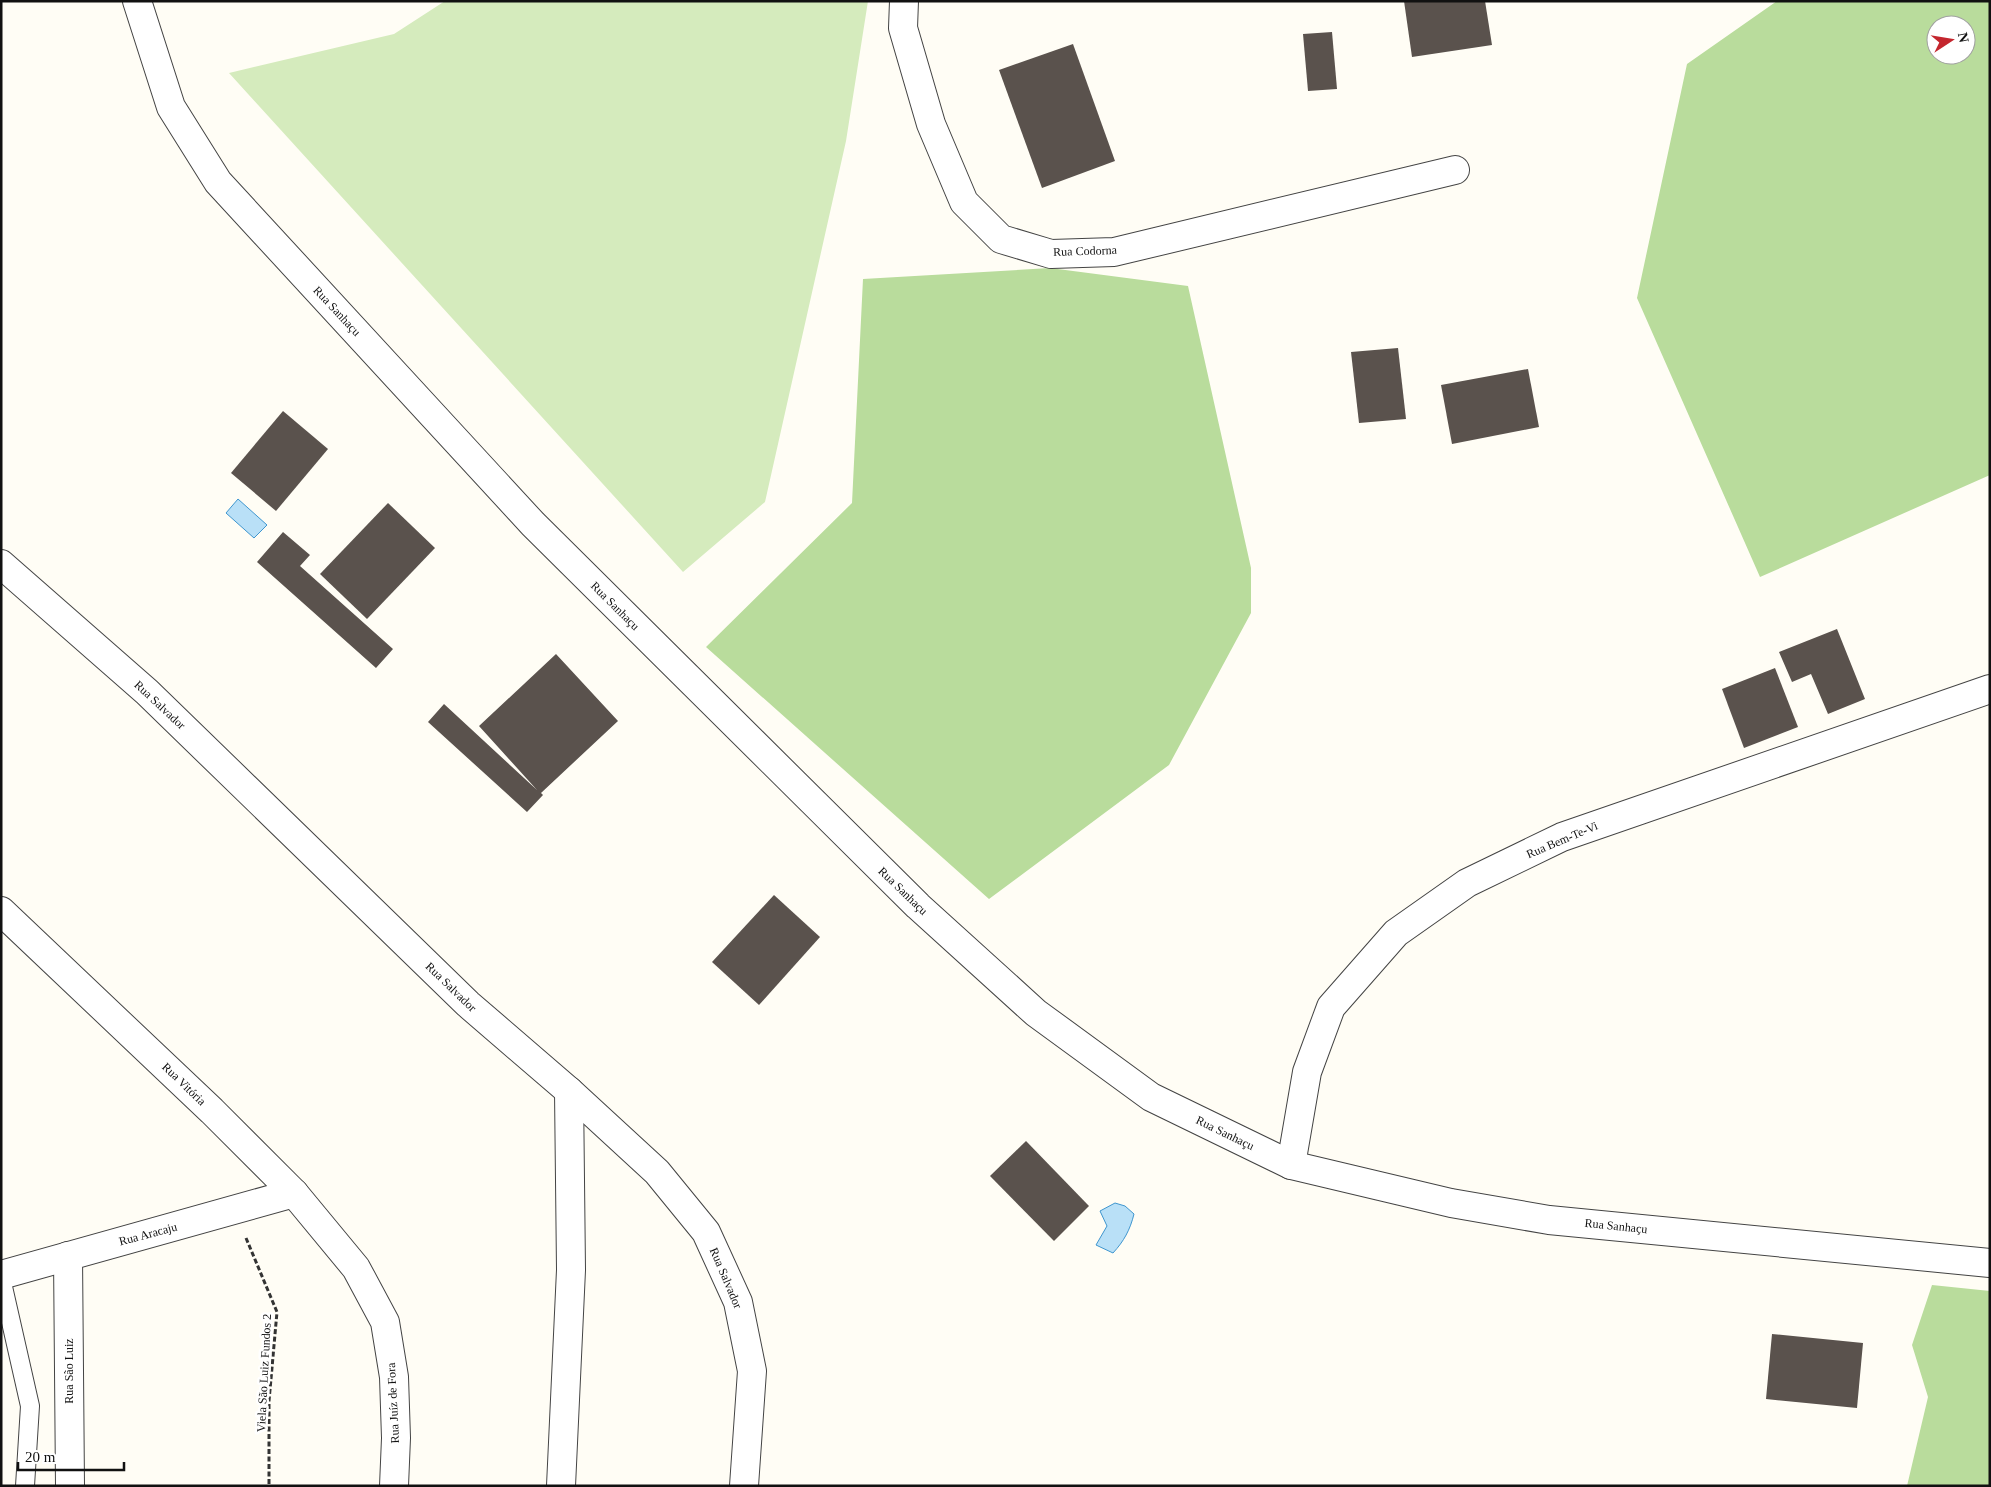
<svg xmlns="http://www.w3.org/2000/svg" width="1991" height="1487" viewBox="0 0 1991 1487" font-family="'Times New Roman',serif">
	<style>
		.green { fill: #d5ebbd }
		.forest { fill: #b9dc9c; fill-rule: evenodd }
		.water { fill: #b9e0f7; stroke: #3f96cf }
		.building { fill: #5a524d }
		.lines { fill: none; stroke-linecap: round; stroke-linejoin: round }
		.lane-casing { stroke: #444; stroke-width: 20 }
		.street-casing { stroke: #444; stroke-width: 30 }
		.path { stroke: #333; stroke-width: 3; stroke-dasharray: 5 2.5; stroke-linecap: butt }
		.lane { stroke: #fff; stroke-width: 18 }
		.street { stroke: #fff; stroke-width: 28 }
		.labels { text-anchor: middle; dominant-baseline: central; stroke-width: 5; stroke-linejoin: round; paint-order: stroke }
		.street-label { font-size: 12px; fill: #111; stroke: #fff }
	</style>
	<rect width="100%" height="100%" fill="#fffdf5"/>
	<polygon class="green" points="445,1 868,1 846,141 765,502 683,572 229,73 394,34"/>
	<g class="forest">
		<path d="M1777,1H1990V475L1760,577L1637,298L1687,64ZM1936,25H1966V55H1936Z"/>
		<polygon points="1050,268 1188,286 1251,568 1251,613 1169,765 989,899 706,647 852,503 863,279"/>
		<polygon points="1932,1285 1990,1291 1990,1486 1907,1486 1928,1397 1912,1345"/>
	</g>
	<g class="water">
		<polygon points="238,499 267,525 254,538 226,513"/>
		<path d="M1115,1203L1125,1206L1134,1214C1130,1230 1124,1241 1113,1253L1096,1245L1107,1226L1100,1211Z"/>
	</g>
	<g class="building">
		<polygon points="1404,1 1485,1 1492,45 1412,57"/>
		<polygon points="1332,32 1337,89 1308,91 1303,34"/>
		<polygon points="1073,44 1115,161 1042,188 999,70"/>
		<polygon points="1398,348 1406,419 1359,423 1351,352"/>
		<polygon points="1528,369 1539,427 1452,444 1441,385"/>
		<polygon points="283,411 328,449 276,511 231,473"/>
		<polygon points="388,503 435,548 367,619 320,574"/>
		<polygon points="283,532 310,555 300,566 393,649 376,668 257,562"/>
		<polygon points="1837,629 1865,699 1828,714 1811,674 1792,682 1779,652"/>
		<polygon points="556,654 618,721 541,793 543,795 527,812 428,722 444,704 537,790 479,726"/>
		<polygon points="1775,668 1798,727 1744,748 1722,689"/>
		<polygon points="774,895 820,937 759,1005 712,962"/>
		<polygon points="1026,1141 1089,1206 1054,1241 990,1176"/>
		<polygon points="1772,1334 1863,1343 1857,1408 1766,1399"/>
	</g>
	<g class="lines">
		<g class="lane-casing">
			<polyline id="lane" points="1,1278 30,1406 25,1486"/>
		</g>
		<g class="street-casing">
			<g id="street">
				<polyline points="137,1 171,107 218,182 533,524 918,906 1036,1013 1151,1097 1291,1165 1451,1203 1549,1220 1990,1263"/>
				<polyline points="904,1 903,28 931,124 964,202 1001,239 1051,254 1114,252 1455,170"/>
				<polyline points="1,564 147,692 468,1004 569,1091 657,1172 706,1232 738,1302 752,1371 744,1486"/>
				<polyline points="1,911 212,1111 294,1193 356,1268 385,1322 394,1377 396,1438 394,1486"/>
				<polyline points="1291,1165 1307,1072 1331,1007 1396,933 1467,883 1562,837 1990,689"/>
				<polyline points="68,1256 70,1486"/>
				<polyline points="1,1275 294,1193"/>
				<polyline points="561,1486 571,1270 569,1091"/>
			</g>
		</g>
		<polyline class="path" points="246,1238 277,1312 269,1401 269,1486"/>
		<use href="#lane" class="lane"/>
		<use href="#street" class="street"/>
	</g>
	<g class="labels">
		<g class="street-label">
			<text transform="translate(1085 251) rotate(-2)">Rua Codorna</text>
			<text transform="translate(337 311) rotate(47)">Rua Sanhaçu</text>
			<text transform="translate(615 606) rotate(45)">Rua Sanhaçu</text>
			<text transform="translate(160 705) rotate(43)">Rua Salvador</text>
			<text transform="translate(1562 840) rotate(-23)">Rua Bem-Te-Vi</text>
			<text transform="translate(903 891) rotate(44)">Rua Sanhaçu</text>
			<text transform="translate(451 987) rotate(44)">Rua Salvador</text>
			<text transform="translate(184 1084) rotate(44)">Rua Vitória</text>
			<text transform="translate(1225 1133) rotate(26)">Rua Sanhaçu</text>
			<text transform="translate(1616 1226) rotate(6)">Rua Sanhaçu</text>
			<text transform="translate(148 1234) rotate(-15)">Rua Aracaju</text>
			<text transform="translate(726 1278) rotate(67)">Rua Salvador</text>
			<text transform="translate(69 1371) rotate(-90)">Rua São Luiz</text>
			<text transform="translate(264 1373) rotate(-87)">Viela São Luiz Fundos 2</text>
			<text transform="translate(393 1403) rotate(-93)">Rua Juíz de Fora</text>
		</g>
	</g>
	<rect width="1991" height="1487" fill="none" stroke="#111111" stroke-width="5"/>
	<g transform="translate(1951 40) rotate(78)"><circle r="24" fill="#ffffff" stroke="#a0a0a0"/>
	<path d="M0-4L9 19L0 12L-9 19Z" fill="#c4262e"/>
	<text y="-8" font-size="14" font-weight="bold" text-anchor="middle" fill="#111111">N</text>
	</g>
	<path d="M18 1462v8h106v-8" fill="none" stroke="#111111" stroke-width="2.5"/>
	<text x="25" y="1462" font-size="15" fill="#111111" stroke="#ffffff" stroke-width="4" paint-order="stroke">20 m</text>
</svg>
